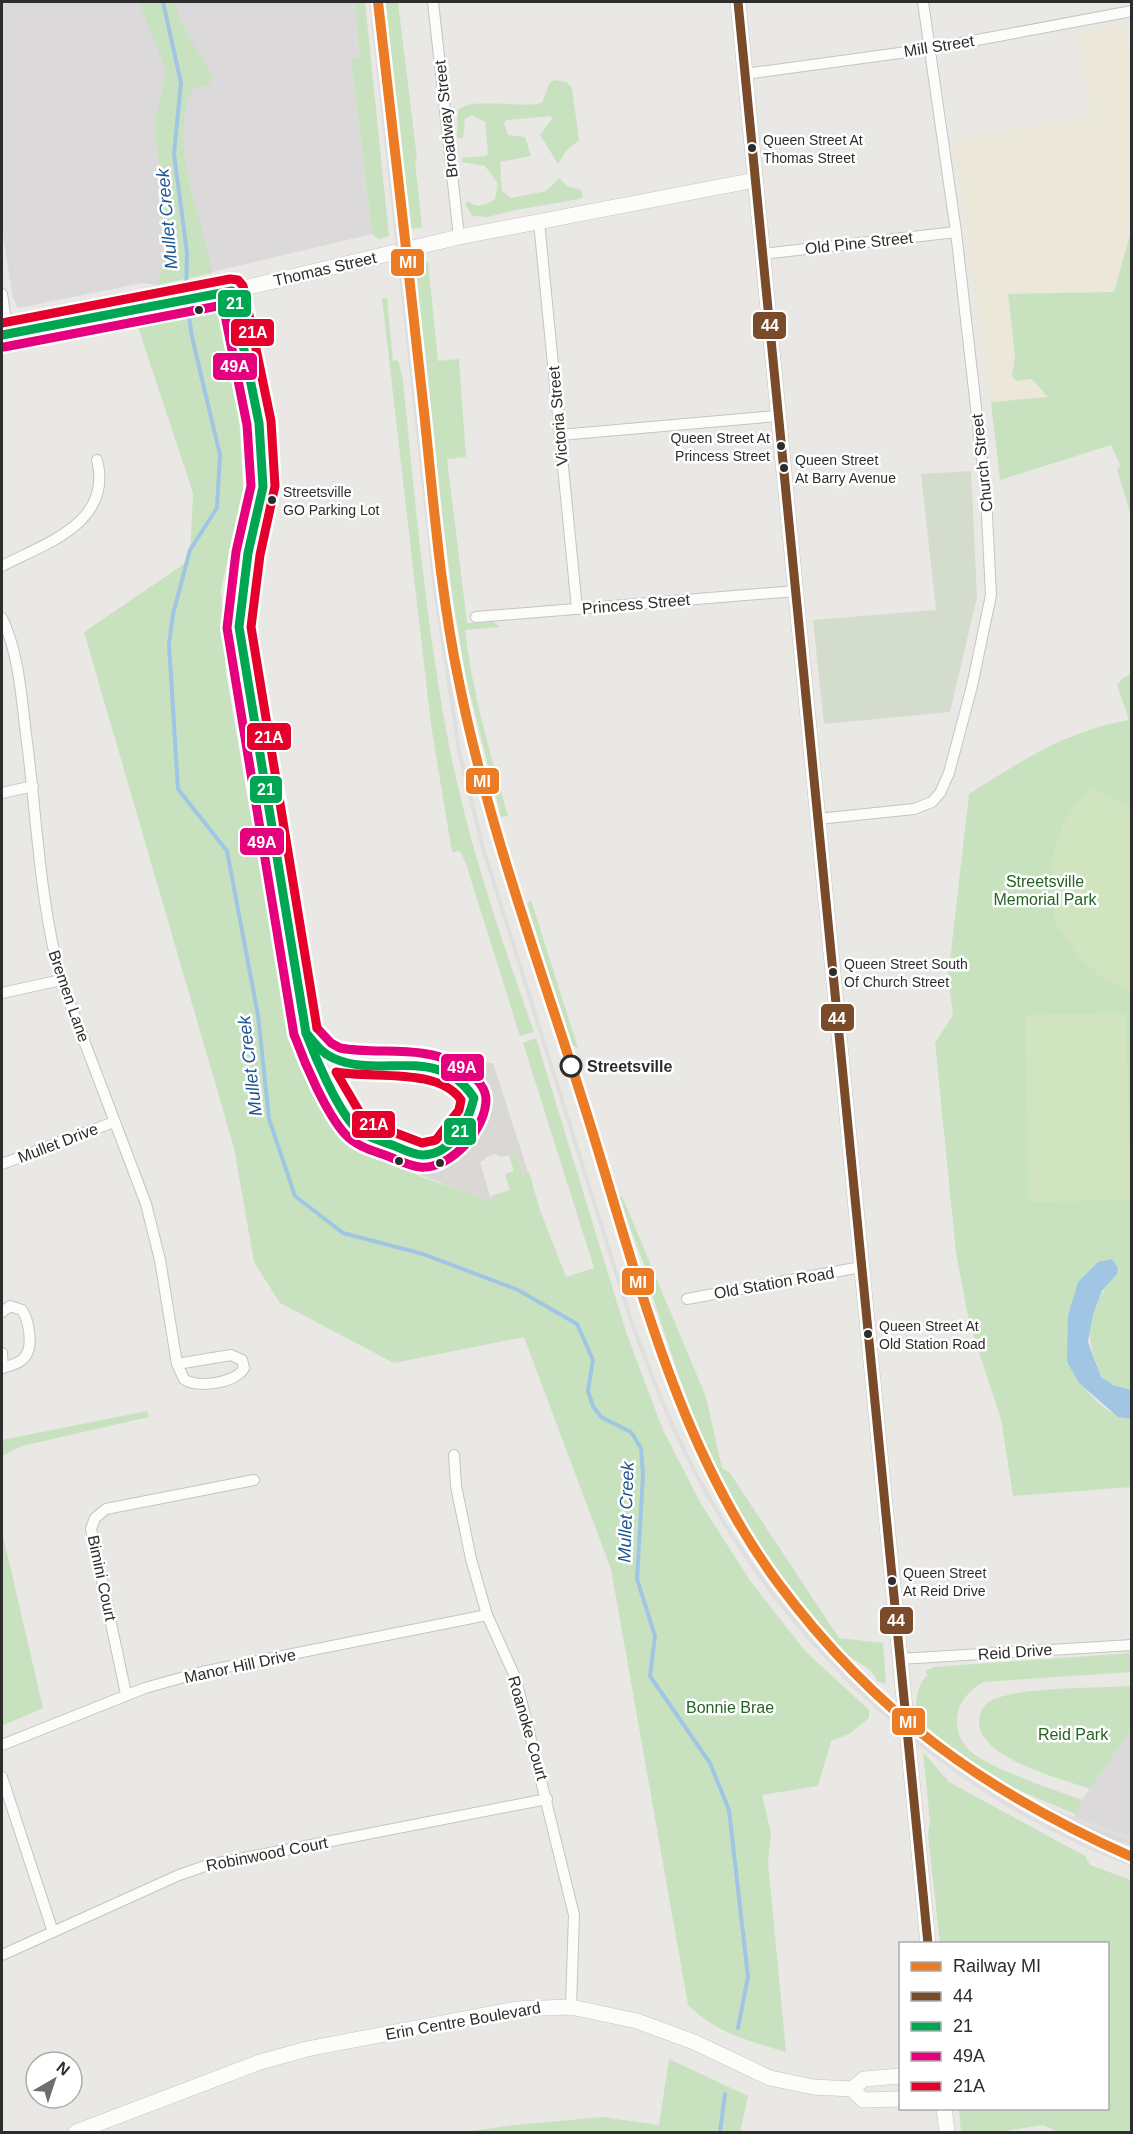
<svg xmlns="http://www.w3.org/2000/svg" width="1133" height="2134" viewBox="0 0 1133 2134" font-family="Helvetica,sans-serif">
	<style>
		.industrial { fill: #dbd9da }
		.education { fill: #ebe8da }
		.green { fill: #c8e2c0 }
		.cemetery { fill: #d4ddcd }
		.pitch { fill: #d0e5bf }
		.plaza { fill: #d9d8d4 }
		.water { fill: #a0c6e3 }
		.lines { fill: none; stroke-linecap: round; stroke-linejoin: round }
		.stream { stroke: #a0c6e3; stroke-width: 4 }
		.street-casing { stroke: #c4c4c3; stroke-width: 12 }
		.secondary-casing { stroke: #c4c4c3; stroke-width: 16 }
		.street { stroke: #fcfcfb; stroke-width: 10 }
		.secondary { stroke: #fcfcfb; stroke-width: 15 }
		.rail { stroke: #dfdfe0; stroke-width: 4 }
		.bus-1-casing { stroke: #fff; stroke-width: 14 }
		.bus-2-casing { stroke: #fff; stroke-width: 14 }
		.bus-3-casing { stroke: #fff; stroke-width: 14 }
		.bus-4-casing { stroke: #fff; stroke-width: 14 }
		.bus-1 { stroke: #7a4b2a; stroke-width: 9 }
		.bus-2 { stroke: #00a651; stroke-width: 9 }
		.bus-3 { stroke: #e5007d; stroke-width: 9 }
		.bus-4 { stroke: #e4002b; stroke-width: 9 }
		.rail-1-casing { stroke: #fff; stroke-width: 15 }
		.rail-1 { stroke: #eb7b25; stroke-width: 10 }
		.bus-dot { fill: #2d2d2d; stroke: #fff; stroke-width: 2 }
		.stop-dot { fill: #fff; stroke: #2d2d2d; stroke-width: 3 }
		.labels { text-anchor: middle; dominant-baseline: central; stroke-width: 5; stroke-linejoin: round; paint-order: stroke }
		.bus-label { font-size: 14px; fill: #2d2d2d; stroke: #fff; text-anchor: start }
		.street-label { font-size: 16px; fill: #2d2d2d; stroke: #fff }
		.park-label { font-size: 16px; fill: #256323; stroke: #fff }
		.stop-label { font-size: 16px; font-weight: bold; fill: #2d2d2d; stroke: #fff; text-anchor: start }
		.water-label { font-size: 18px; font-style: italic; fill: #1d5490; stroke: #fff }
		.line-badge { stroke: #fff; stroke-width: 2 }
		.badge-label { font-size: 16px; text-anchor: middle; font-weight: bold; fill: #fff }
	</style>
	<rect width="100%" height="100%" fill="#e9e8e4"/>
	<g class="industrial">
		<polygon points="2,2 354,2 360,57 351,60 372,234 157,285 142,283 18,308 13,298 2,229"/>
		<polygon points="1131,1729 1131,1846 1070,1825 1082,1800"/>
	</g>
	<polygon class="education" points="1125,24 1132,61 1131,231 1086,394 991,402 953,139 1091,117 1078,33"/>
	<g class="green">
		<path d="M139,2H174L183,25L213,78L208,86L194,87C165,139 203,218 212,273L157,285L163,267L166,230L161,212L163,183L155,133L156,115L166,71Z"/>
		<polygon points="354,2 365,2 389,236 379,239 372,234 351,59 360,57"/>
		<polygon points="383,2 398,2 417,159 415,162 422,227 408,230"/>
		<path d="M555,80L567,82L572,88L579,140L567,150L558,164L540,135L552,119L551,116L507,120L504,123L508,135L525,137L531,156L500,162L502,191L511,198L546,191L559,178L568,187L580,189L583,196L580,199L515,210L488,217L472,216L465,204L468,201C477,209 486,205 495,199L498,184L485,166L462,162V158L486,156L488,153L485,122L472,115L465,119L463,139L457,137L458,110C473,96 520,109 542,103L550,82Z"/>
		<polygon points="1131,231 1131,515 1117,470 1120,465 1111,445 1000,480 991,402 1048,397 1032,379 1016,381 1012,376 1015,356 1008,294 1114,292"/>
		<path d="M428,262L438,361L459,359L466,457L447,459L467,623L493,622L500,627L465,630C473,697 490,753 508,816L501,817L466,678L453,600L422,357L414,267Z"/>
		<path d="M382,298H387L393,361L398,360L403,380C415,502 426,625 449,745C468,842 501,939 534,1032L520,1036L466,864L460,851L452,852L431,725Z"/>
		<path d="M212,307L217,310L239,413L243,488L221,590L226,674L264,892L300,1055C309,1075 333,1124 347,1140C367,1161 459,1189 492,1202L491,1196L510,1190L505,1174L514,1171L509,1155L516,1154L523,1174L529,1172L540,1210L566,1277L594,1268L523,1043L536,1038L626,1332L663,1430L701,1504L751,1582L806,1652L869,1710V1718L849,1734L831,1741L818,1786L762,1795L771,1833L768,1862L786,2052C749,2041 716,2033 688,2005L611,1569L524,1337L394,1363L280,1303L254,1262L234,1148L84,632L190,560L193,493L136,321Z"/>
		<path d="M1131,674V1390C1122,1387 1108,1385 1102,1377C1098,1373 1097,1364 1095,1359C1082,1326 1095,1299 1117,1273L1112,1259L1067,1362C1080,1385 1103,1416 1131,1419V1487L1013,1496L1001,1419L969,1322L956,1253L935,1043L953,1015L948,978L969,794C1023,760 1066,731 1129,720L1117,685L1123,678Z"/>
		<polygon points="531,900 578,1048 571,1045 527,903"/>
		<path d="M622,1196L706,1397L722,1468L730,1473L839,1638L883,1643L886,1684L877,1681C873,1667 853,1661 843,1652C817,1629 794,1597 775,1567C750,1530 725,1491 707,1449C684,1395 666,1338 648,1282L649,1278L619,1198Z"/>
		<polygon points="147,1411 149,1417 22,1446 2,1456 2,1440"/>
		<polygon points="2,1531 43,1708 2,1726"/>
		<path d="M1131,1653V1672L984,1682C969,1690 959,1701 957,1718C956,1729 960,1740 967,1748C988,1769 1053,1789 1082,1800L1075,1814L995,1780L963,1760L918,1726C916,1711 913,1687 928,1675L925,1672L933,1667Z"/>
		<path d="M1131,1686V1729L1090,1789C1061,1778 977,1759 979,1720C980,1710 985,1703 994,1699C1023,1687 1098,1688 1131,1686Z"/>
		<polygon points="923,1752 949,1782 1085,1856 1090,1865 1131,1880 1131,2132 1058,2132 1043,2125 999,2132 961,2132 959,2109 1108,2108 1108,1944 940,1943 928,1834 930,1821"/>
		<polygon points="669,2059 748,2096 740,2132 464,2132 516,2125 602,2117 659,2125"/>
	</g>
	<polygon class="cemetery" points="971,471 977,597 950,712 824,724 813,620 936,610 921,474"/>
	<g class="pitch">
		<polygon points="1090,786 1131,808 1131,992 1099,975 1080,958 1056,924 1051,891 1053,856 1063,823"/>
		<polygon points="1126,1013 1130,1200 1029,1202 1025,1015"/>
	</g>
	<polygon class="plaza" points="457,1063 493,1063 528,1172 523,1175 516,1154 501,1157 495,1154 485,1158 485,1160 480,1162 492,1203 375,1157 345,1136 349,1134 359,1142 423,1164 460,1152 470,1136 470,1125 478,1114 482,1101 474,1081 454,1067"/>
	<polygon class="water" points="1112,1259 1118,1268 1117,1274 1102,1291 1093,1314 1088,1342 1101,1377 1113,1385 1131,1390 1131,1419 1118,1417 1079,1383 1067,1362 1068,1316 1078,1282 1098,1262"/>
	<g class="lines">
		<g class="stream">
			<polyline points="163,2 181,83 174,154 187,253 186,296"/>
			<polyline points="187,303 192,337 220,455 217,508 190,550 173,614 169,644 178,789 227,851 258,1015 269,1119 295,1196 343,1233 423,1254 518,1290 577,1324 593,1360 588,1391 593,1406 601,1417 631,1432 641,1448 643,1475 637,1579 655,1636 650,1676 710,1763 729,1810 748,1977 738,2028"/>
			<polyline points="720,2132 725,2094"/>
		</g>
		<g class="street-casing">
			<g id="street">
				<polyline points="433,2 459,237"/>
				<polyline points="745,74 929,49 1132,11"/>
				<polyline points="539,222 577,609"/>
				<polyline points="762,254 956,232"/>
				<polyline points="2,294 8,334"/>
				<polyline points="560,435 777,416"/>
				<path d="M2,566C46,543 113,523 97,460"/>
				<polyline points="476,617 796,591"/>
				<path d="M2,618C19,654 21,695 26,734C37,817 39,899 61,980L146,1204L160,1260L177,1364L184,1379C196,1389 237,1383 244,1368L242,1360L231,1355L177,1364"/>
				<polyline points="2,793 33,786"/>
				<polyline points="818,819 914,809 932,802 940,793 949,773 972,686 991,595 986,495 956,232 923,2"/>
				<polyline points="2,993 61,980"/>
				<polyline points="2,1164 114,1122"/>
				<polyline points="687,1299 861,1267"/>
				<path d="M2,1312L10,1306L22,1310C29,1321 34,1348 24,1358C19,1364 9,1366 2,1368"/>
				<polyline points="2,1353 3,1368"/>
				<polyline points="454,1455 456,1486 471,1559 487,1615 516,1679 574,1915 571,2007"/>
				<polyline points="899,1659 1132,1645"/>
				<polyline points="126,1694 91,1529 95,1518 106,1509 254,1480"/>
				<polyline points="2,1745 145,1688 202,1672 487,1615"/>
				<polyline points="2,1777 53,1932"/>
				<polyline points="2,1955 179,1875 208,1865 547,1799"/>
			</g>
		</g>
		<g class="secondary-casing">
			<g id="secondary">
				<polyline points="738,2 928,1944"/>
				<polyline points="2,335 232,291 459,237 755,180"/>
				<polyline points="852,2089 863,2100 900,2099"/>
				<polyline points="944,2108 947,2132"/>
				<polyline points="76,2132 260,2062 307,2049 516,2009 571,2007 637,2021 694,2042 770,2078 813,2087 852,2089 864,2079 900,2076"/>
			</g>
		</g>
		<use href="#street" class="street"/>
		<use href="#secondary" class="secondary"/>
		<g class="rail">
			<path d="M371,2L435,588L459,751L483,848L631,1320C650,1372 670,1425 696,1474C790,1651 944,1793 1132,1865"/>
			<polyline points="965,1769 1035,1805 1132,1839"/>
		</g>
		<g class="bus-1-casing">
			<polyline id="bus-1" points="738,2 928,1944"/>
		</g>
		<g class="bus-2-casing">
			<g id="bus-2">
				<polyline points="2,335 232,291 259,423 263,487 248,553 239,627 306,1033"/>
				<path d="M306,1033C314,1042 321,1053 333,1058C381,1080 438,1043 474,1098C468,1123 452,1154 423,1155C413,1155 401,1148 392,1145C379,1140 365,1137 355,1127C337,1109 315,1057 306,1033Z"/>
			</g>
		</g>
		<g class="bus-3-casing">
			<g id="bus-3">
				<polyline points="4,347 223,305 247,425 251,486 236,552 227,628 294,1035"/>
				<path d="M295,1037C305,1064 326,1113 345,1134C356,1146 371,1150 385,1155C396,1159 409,1166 420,1167C451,1170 487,1128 486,1098C485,1084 468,1070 457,1064C424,1045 377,1055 340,1048L331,1043L317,1028"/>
			</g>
		</g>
		<g class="bus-4-casing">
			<g id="bus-4">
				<polyline points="2,323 230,279 238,280 243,286 271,421 275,486 260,555 251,627 317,1028"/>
				<path d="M336,1072C372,1079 439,1067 461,1100L459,1110L436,1140L422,1143L372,1124L363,1118Z"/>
			</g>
		</g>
		<use href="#bus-1" class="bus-1"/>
		<use href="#bus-2" class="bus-2"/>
		<use href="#bus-3" class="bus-3"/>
		<use href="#bus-4" class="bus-4"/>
		<g class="rail-1-casing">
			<path id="rail-1" d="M378,2C394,142 410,281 425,421C434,508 441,596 459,682C490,837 548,986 594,1137C641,1290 681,1452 778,1583C875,1714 984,1791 1132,1857"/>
		</g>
		<use href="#rail-1" class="rail-1"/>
	</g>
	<g class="bus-dot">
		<circle cx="752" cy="148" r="5"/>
		<circle cx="199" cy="310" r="5"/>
		<circle cx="781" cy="446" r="5"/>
		<circle cx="784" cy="468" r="5"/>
		<circle cx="272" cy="500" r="5"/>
		<circle cx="833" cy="972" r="5"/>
		<circle cx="399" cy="1161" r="5"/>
		<circle cx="440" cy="1163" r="5"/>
		<circle cx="868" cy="1334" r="5"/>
		<circle cx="892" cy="1581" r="5"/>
	</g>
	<circle class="stop-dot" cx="571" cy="1066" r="10"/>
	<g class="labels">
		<g class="bus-label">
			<text x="763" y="140">Queen Street At<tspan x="763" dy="18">Thomas Street</tspan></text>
			<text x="770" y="438" text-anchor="end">Queen Street At<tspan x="770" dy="18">Princess Street</tspan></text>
			<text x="795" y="460">Queen Street<tspan x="795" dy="18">At Barry Avenue</tspan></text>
			<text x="283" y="492">Streetsville<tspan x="283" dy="18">GO Parking Lot</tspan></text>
			<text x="844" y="964">Queen Street South<tspan x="844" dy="18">Of Church Street</tspan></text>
			<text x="879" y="1326">Queen Street At<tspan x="879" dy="18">Old Station Road</tspan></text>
			<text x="903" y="1573">Queen Street<tspan x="903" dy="18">At Reid Drive</tspan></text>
		</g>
		<g class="street-label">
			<text transform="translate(939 46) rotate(-9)">Mill Street</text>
			<text transform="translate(446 119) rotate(-96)">Broadway Street</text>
			<text transform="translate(859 243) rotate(-6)">Old Pine Street</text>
			<text transform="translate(325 269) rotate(-13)">Thomas Street</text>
			<text transform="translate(558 416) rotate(-95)">Victoria Street</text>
			<text transform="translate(982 463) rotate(-96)">Church Street</text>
			<text transform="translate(636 604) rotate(-5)">Princess Street</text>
			<text transform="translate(69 996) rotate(71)">Bremen Lane</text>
			<text transform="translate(58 1143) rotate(-21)">Mullet Drive</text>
			<text transform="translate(774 1283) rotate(-10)">Old Station Road</text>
			<text transform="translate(102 1578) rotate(78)">Bimini Court</text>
			<text transform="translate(1015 1652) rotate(-4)">Reid Drive</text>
			<text transform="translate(240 1666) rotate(-12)">Manor Hill Drive</text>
			<text transform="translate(528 1728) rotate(74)">Roanoke Court</text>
			<text transform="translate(267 1854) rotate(-11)">Robinwood Court</text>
			<text transform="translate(463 2021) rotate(-10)">Erin Centre Boulevard</text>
		</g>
		<g class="park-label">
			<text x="1045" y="881">Streetsville<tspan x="1045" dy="18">Memorial Park</tspan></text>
			<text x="730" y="1707">Bonnie Brae</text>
			<text x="1073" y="1734">Reid Park</text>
		</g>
		<g class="stop-label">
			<text x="587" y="1066">Streetsville</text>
		</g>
		<g class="water-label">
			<text transform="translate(167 219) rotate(-95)">Mullet Creek</text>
			<text transform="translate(250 1066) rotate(-97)">Mullet Creek</text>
			<text transform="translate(626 1512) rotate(-88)">Mullet Creek</text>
		</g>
	</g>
	<g class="line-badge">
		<rect x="390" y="248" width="35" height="29" rx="6" fill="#eb7b25"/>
		<rect x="217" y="289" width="35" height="29" rx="6" fill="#00a651"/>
		<rect x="752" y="311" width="35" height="29" rx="6" fill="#7a4b2a"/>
		<rect x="230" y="318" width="45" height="29" rx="6" fill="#e4002b"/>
		<rect x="212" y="352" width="46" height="29" rx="6" fill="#e5007d"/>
		<rect x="246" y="722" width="46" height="29" rx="6" fill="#e4002b"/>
		<rect x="465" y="767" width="35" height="28" rx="6" fill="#eb7b25"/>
		<rect x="249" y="775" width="34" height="29" rx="6" fill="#00a651"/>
		<rect x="239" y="827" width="46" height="29" rx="6" fill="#e5007d"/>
		<rect x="820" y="1003" width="35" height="29" rx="6" fill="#7a4b2a"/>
		<rect x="440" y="1053" width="45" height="29" rx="6" fill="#e5007d"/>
		<rect x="351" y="1110" width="45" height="29" rx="6" fill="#e4002b"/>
		<rect x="443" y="1117" width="34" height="29" rx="6" fill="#00a651"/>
		<rect x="621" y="1267" width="34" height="29" rx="6" fill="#eb7b25"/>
		<rect x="879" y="1606" width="35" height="29" rx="6" fill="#7a4b2a"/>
		<rect x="891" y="1707" width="35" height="29" rx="6" fill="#eb7b25"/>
	</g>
	<g class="badge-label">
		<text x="408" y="268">MI</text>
		<text x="235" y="309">21</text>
		<text x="770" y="331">44</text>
		<text x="253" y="338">21A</text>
		<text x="235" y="372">49A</text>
		<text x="269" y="743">21A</text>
		<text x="482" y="787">MI</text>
		<text x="266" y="795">21</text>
		<text x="262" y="848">49A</text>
		<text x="837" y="1024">44</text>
		<text x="462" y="1073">49A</text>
		<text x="374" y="1130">21A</text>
		<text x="460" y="1137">21</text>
		<text x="638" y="1288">MI</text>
		<text x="896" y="1626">44</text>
		<text x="908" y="1728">MI</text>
	</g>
	<rect width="1133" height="2134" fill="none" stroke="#2d2d2d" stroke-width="6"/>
	<rect x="899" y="1942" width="210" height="168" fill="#ffffff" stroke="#ababab" stroke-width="1.5"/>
	<rect x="911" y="1962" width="30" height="9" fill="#eb7b25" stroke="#ababab" stroke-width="1.5"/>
	<text x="953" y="1972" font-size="18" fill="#2d2d2d">Railway MI</text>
	<rect x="911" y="1992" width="30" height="9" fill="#7a4b2a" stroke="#ababab" stroke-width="1.5"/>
	<text x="953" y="2002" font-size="18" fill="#2d2d2d">44</text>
	<rect x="911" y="2022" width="30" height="9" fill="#00a651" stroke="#ababab" stroke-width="1.5"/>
	<text x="953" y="2032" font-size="18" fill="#2d2d2d">21</text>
	<rect x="911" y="2052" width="30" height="9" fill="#e5007d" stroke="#ababab" stroke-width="1.5"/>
	<text x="953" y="2062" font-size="18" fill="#2d2d2d">49A</text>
	<rect x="911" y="2082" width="30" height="9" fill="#e4002b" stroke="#ababab" stroke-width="1.5"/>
	<text x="953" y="2092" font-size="18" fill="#2d2d2d">21A</text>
	<g transform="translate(54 2080) rotate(39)"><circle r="28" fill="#ffffff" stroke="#ababab" stroke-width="1.5"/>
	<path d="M0-4.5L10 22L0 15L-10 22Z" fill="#6f6e6d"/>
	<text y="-9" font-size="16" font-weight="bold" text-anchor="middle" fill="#2d2d2d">N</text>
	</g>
</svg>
